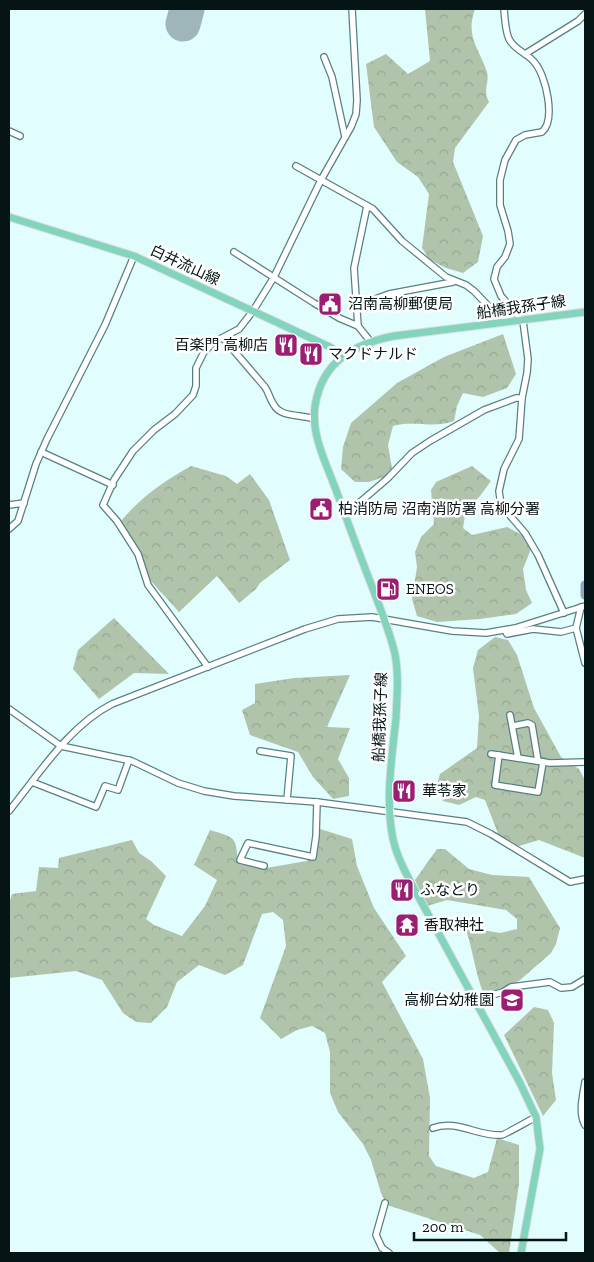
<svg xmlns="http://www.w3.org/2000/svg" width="594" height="1262" viewBox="0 0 594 1262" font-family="'Zilla Slab','Noto Sans JP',serif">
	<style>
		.forest { fill: url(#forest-crowns) }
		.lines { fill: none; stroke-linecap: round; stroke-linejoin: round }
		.river { stroke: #94a5bd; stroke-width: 9 }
		.runway { stroke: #9fb6b8; stroke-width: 35 }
		.minor-casing { stroke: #568182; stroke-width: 8 }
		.major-casing { stroke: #dcdede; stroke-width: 9 }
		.minor { stroke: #fff; stroke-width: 5.5 }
		.major { stroke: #83d4bd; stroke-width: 7 }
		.labels { text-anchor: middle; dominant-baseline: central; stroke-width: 5; stroke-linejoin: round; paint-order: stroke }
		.street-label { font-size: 15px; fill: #051516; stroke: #fff }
		.poi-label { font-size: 15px; fill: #051516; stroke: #fff; text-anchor: start }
	</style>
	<defs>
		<pattern id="forest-crowns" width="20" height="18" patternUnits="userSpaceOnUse" patternTransform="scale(1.25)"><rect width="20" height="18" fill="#b0c4ab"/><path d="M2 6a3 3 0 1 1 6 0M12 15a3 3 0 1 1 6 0" fill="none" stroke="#96a892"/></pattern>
	</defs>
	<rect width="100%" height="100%" fill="#e2fdfe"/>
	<g class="forest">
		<path d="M425,9H475C465,37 479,48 487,72C490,83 482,88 489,102L455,148L453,162L483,236L478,262L463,273L446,268L429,259L422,248L429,194L418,177L397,162L374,127L366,64L386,54L408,74L430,61Z"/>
		<path d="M503,334L516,374L507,388L483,397L463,393L457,406L454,421C434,429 413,420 393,426L388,445L393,474L369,482H355L341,469L343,447L351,423L397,383L444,357Z"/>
		<path d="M191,466L226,476L237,484L250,474L269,500L290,560L260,583L256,589L239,603L217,576L179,612L150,580L140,550L121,521C141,497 164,481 191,466Z"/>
		<polygon points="472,466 491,481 480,496 466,510 463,528 472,535 507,527 522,535 531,549 523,569 526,590 532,603 516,614 480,619 437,622 417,616 412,599 417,567 415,552 421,537 434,524 431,490 436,482"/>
		<polygon points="114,618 169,674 134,673 99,699 73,669 78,650"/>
		<polygon points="495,637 508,640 517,655 534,708 561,757 579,769 585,780 585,858 539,840 516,847 499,836 485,800 476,797 459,805 443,801 436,788 440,774 477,748 479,716 473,668 478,650"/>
		<polygon points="350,675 327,727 350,728 338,759 349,778 349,796 333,799 313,777 298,752 250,735 242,710 255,703 255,684 294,678"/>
		<path d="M317,828L352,839L357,866L374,908L406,956L382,982L423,1059L430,1098L429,1156L436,1166L474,1178L488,1172L497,1138L519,1145V1184L509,1253H500L480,1235L387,1205L381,1193L371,1160L363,1144L338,1112L330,1093V1052L325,1033L312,1026L297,1030L281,1039L260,1018L286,946L283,920L273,912L262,914L243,965L225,975L199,965L177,982L167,1007L151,1023L136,1022L123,1013L102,980L76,971L9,978V903L12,894L36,891L39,867L58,868L59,858L132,840L139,853L151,861L166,876L146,919L154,925L182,936L205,906L217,880L194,865L210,830C236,838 236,836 238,864L266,868L307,861Z"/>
		<path d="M437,849H445L469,869L492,875L529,877L560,928L556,944L551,953L520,980L502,991L484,995C475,973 473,949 465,927L500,933L517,929V919L506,910L447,900L427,906L415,880Z"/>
		<polygon points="534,1007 548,1010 554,1023 552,1073 556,1100 543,1116 504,1035"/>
	</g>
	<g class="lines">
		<polyline class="river" points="585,585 585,595"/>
		<polyline class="runway" points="183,24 187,9"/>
		<g class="minor-casing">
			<g id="minor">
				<path d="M504,9C505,19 505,30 509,39C515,51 528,53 535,63C546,76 556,120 542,132L525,135L516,140L505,160L500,180V205L508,231L510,244L505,257L497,267L494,279L501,296L523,321L528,359L527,373L522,398L519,439L504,469L499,491L501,505L525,533L538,555L564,613"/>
				<polyline points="525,54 578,21 585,14"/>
				<polyline points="324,57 332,77 345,137"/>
				<polyline points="9,131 20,136"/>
				<polyline points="296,166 373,209 402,241 446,277 466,285 474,291 497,315 506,317 517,312"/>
				<polyline points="234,252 314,303 339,318 358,326 370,341"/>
				<polyline points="356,306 389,294 453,282"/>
				<polyline points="358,326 354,268 367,206"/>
				<path d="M223,338L265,387C269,393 270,400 274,405C281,418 302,414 314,419"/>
				<polyline points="41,452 113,485"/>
				<polyline points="9,505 24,503"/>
				<polyline points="345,515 387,479 412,453 430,441 484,410 516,398 522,398"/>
				<polyline points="9,529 18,521 36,464 47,439 105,325 134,256"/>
				<polyline points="581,607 576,628 585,663"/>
				<polyline points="505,630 507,634 533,629 561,632 576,628"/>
				<polyline points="208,667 148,585 138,554 117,521 103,505 114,480 133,451 154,430 175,414 193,395 196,386 196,368 204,352 214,342 239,329 253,311 274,277 321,180 351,127 356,114 357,100 352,9"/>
				<polyline points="9,709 61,746 132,761 178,783 204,791 234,796 317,802 467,822 491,834 570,882 585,879"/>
				<polyline points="510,715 518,758"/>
				<polyline points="513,726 528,723 532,725 538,761"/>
				<polyline points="260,751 291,756 287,800"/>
				<polyline points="491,754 550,763 585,762"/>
				<polyline points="499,755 495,785 538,792 543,762"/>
				<polyline points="32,782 96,807 105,786 118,790 129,760"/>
				<path d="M9,811C39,774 69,726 112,704L305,629L338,619L372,617L452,631L486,633L515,628L585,606"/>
				<polyline points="264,866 240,860 248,843 313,857 316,836 317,802"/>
				<polyline points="474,1000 503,992 511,987 550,982 561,988 572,987 585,979"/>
				<path d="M585,1082C583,1095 578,1113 585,1125"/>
				<path d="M433,1128C457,1119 478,1137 502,1135C504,1135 530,1120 536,1117"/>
				<polyline points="385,1203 376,1235 382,1248 389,1253"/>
			</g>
		</g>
		<g class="major-casing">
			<g id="major">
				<polyline points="9,217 134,256 330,347 343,356"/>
				<path d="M521,1253L540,1149L536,1117L520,1083L410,881C403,868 396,854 393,839C385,800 392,757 396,718C397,697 399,675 395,654C390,632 381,611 373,589C360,556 348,523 336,490C326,463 311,435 315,406C322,361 354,344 394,336L585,312"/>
			</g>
		</g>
		<use href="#minor" class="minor"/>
		<use href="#major" class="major"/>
	</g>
	<defs>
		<g id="civic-square" transform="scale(1.25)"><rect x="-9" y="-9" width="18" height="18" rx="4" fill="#9c1e73" stroke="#fff"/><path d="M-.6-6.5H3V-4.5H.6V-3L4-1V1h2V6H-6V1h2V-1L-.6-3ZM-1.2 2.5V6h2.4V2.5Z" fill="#fff"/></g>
		<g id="restaurant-square" transform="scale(1.25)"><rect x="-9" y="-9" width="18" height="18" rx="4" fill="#9c1e73" stroke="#fff"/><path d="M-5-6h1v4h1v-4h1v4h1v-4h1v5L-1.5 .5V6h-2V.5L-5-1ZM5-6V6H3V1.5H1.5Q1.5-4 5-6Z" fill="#fff"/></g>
		<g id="fuel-square" transform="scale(1.25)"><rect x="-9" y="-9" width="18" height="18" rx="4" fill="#9c1e73" stroke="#fff"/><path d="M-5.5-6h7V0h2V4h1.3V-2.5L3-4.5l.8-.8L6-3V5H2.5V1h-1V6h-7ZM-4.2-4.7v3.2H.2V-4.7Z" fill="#fff"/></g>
		<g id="temple-square" transform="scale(1.25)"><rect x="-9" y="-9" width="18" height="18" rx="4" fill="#9c1e73" stroke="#fff"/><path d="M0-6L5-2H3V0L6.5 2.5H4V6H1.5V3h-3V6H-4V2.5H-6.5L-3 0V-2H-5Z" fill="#fff"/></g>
		<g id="school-square" transform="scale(1.25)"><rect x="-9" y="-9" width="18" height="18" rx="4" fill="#9c1e73" stroke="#fff"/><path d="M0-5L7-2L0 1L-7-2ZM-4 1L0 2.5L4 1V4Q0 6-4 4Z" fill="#fff"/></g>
	</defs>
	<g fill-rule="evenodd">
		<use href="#civic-square" x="330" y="304"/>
		<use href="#restaurant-square" x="286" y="345"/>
		<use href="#restaurant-square" x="311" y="354"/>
		<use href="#civic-square" x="321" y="509"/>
		<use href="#fuel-square" x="388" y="589"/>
		<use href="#restaurant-square" x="404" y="791"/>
		<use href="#restaurant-square" x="402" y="890"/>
		<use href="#temple-square" x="407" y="925"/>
		<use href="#school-square" x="512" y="1000"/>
	</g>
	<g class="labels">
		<g class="street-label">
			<text transform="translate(185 265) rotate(25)">白井流山線</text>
			<text transform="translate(521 307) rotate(-8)">船橋我孫子線</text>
			<text transform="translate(380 717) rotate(-88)">船橋我孫子線</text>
		</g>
		<g class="poi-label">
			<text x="348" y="304">沼南高柳郵便局</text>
			<text x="268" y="345" text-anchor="end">百楽門 高柳店</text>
			<text x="328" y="354">マクドナルド</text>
			<text x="338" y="509">柏消防局 沼南消防署 高柳分署</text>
			<text x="406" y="589">ENEOS</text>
			<text x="422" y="791">華苓家</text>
			<text x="420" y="890">ふなとり</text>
			<text x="424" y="925">香取神社</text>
			<text x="494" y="1000" text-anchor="end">高柳台幼稚園</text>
		</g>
	</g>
	<rect width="594" height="1262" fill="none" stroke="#051516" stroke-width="20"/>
	<path d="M414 1232v8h152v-8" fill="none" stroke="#051516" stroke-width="2.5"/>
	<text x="422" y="1232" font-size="15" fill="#051516" stroke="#ffffff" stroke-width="4" paint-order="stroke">200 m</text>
</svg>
